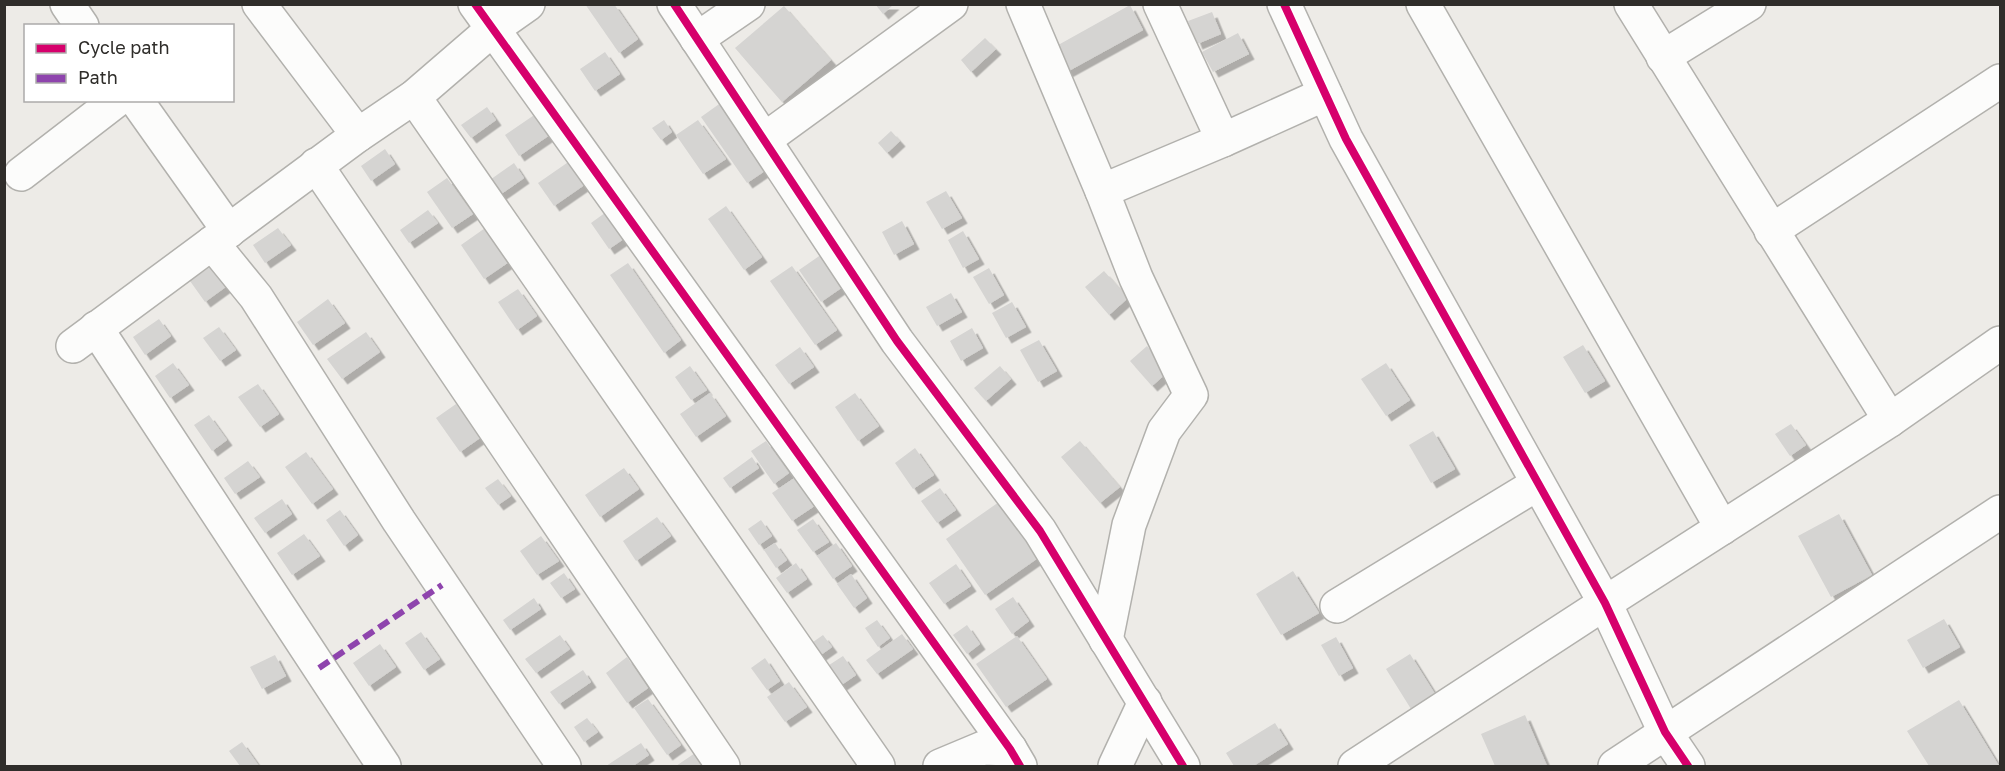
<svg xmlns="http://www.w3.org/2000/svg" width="2005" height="771" viewBox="0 0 2005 771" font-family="'Golos Text',sans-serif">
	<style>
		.building { fill: #d5d4d2; filter: url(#shadow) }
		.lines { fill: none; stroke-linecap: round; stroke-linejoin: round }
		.minor-casing { stroke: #b2b1ad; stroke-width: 36 }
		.minor { stroke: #fcfcfb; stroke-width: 33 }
		.quiet { stroke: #8e44ad; stroke-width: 6; stroke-dasharray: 12 6; stroke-linecap: butt }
		.cycleway-casing { stroke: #fff; stroke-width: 11 }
		.cycleway { stroke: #d6006c; stroke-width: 8 }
	</style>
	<defs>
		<filter id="shadow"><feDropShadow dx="5.5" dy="5.5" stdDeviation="0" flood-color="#0004"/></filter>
	</defs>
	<rect width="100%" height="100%" fill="#edebe7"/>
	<g class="building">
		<polygon points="585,4 614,4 638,39 619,53"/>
		<polygon points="875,4 894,4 883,14"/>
		<polygon points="1130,5 1143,30 1065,73 1051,49"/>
		<polygon points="784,6 831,60 782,102 735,48"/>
		<polygon points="1212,12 1221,34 1197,44 1188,21"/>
		<polygon points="1238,33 1249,54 1213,72 1202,52"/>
		<polygon points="985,38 996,49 971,72 961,60"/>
		<polygon points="605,52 620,74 595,91 580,69"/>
		<polygon points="722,102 769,168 747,183 701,117"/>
		<polygon points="487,107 496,120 471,138 461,125"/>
		<polygon points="543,109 557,130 519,156 505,135"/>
		<polygon points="664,120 672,132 661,140 652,128"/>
		<polygon points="698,120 726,159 703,174 676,135"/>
		<polygon points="891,131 900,141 887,153 878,143"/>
		<polygon points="385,149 395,164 371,181 361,166"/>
		<polygon points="577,156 593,179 554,206 538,183"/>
		<polygon points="514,163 524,178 497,197 487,182"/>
		<polygon points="447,178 473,214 452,228 427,192"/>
		<polygon points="946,191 962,218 942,229 926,202"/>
		<polygon points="726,206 762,257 744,270 708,219"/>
		<polygon points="428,210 438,223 409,243 400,230"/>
		<polygon points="609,210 628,236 609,249 591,223"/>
		<polygon points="902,221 914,244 894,255 882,232"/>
		<polygon points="488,226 512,260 484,279 461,245"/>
		<polygon points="278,228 291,245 265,263 253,245"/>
		<polygon points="963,231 979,259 963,268 948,240"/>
		<polygon points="825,252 847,284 821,302 799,270"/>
		<polygon points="628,263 681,340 664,353 610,275"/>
		<polygon points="213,265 227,286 205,302 190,281"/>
		<polygon points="792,266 837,330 815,345 770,281"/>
		<polygon points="989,268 1004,295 989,304 973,277"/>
		<polygon points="1104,271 1128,298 1109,315 1085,287"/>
		<polygon points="518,289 537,316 517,330 498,302"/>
		<polygon points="951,293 962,312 937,326 926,307"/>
		<polygon points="328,299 345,323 313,345 297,322"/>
		<polygon points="1012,302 1026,327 1006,338 992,313"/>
		<polygon points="159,319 171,336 145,355 133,337"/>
		<polygon points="219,327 236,350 220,361 203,338"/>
		<polygon points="972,328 983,348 961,361 950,341"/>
		<polygon points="366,332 380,352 342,379 327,359"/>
		<polygon points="1039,340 1057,371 1038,382 1020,350"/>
		<polygon points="1583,345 1605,381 1585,393 1563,357"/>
		<polygon points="1147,346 1169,371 1152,386 1130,361"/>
		<polygon points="800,347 814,367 789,384 775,365"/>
		<polygon points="173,363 189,385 170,398 155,376"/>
		<polygon points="1386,363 1410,400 1386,416 1361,379"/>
		<polygon points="690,366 707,390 691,400 675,377"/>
		<polygon points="1000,366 1011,379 986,401 974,388"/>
		<polygon points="258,384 279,414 260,427 238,397"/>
		<polygon points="710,393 726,416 696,437 680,414"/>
		<polygon points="855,393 879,426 858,441 835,407"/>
		<polygon points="456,404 480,438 460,452 436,418"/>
		<polygon points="209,415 227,440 212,451 194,425"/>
		<polygon points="1791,424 1806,445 1790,456 1775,434"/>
		<polygon points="1433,431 1455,469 1431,483 1409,445"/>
		<polygon points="766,441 789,473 774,484 751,451"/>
		<polygon points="1080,441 1120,487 1100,503 1061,457"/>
		<polygon points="915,448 934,475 913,489 895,463"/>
		<polygon points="306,452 333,489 312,504 285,467"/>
		<polygon points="752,457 759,468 730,488 723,478"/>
		<polygon points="248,461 260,477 235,494 224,478"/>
		<polygon points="624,468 639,489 600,517 585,495"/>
		<polygon points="796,477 816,505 792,521 772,493"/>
		<polygon points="498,479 511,496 498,505 485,488"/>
		<polygon points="940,488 956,510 937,523 921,501"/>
		<polygon points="282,499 292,514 265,533 254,518"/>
		<polygon points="999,502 1038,558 985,595 946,539"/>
		<polygon points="340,510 358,535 344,546 326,520"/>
		<polygon points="1839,514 1872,575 1831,597 1798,536"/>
		<polygon points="657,517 671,536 636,561 623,541"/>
		<polygon points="813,519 829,542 813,552 797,530"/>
		<polygon points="761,520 772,536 759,545 748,529"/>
		<polygon points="304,534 320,556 292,575 277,553"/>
		<polygon points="541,536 559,561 537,575 520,551"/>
		<polygon points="775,543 787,560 776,568 764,550"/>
		<polygon points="836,543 852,566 833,579 817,556"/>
		<polygon points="796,563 807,579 787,593 776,578"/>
		<polygon points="956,564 971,586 944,604 929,583"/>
		<polygon points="1293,571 1319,613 1281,635 1256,594"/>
		<polygon points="564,573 575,589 561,598 550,583"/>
		<polygon points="851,574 867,598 854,608 837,584"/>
		<polygon points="1013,597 1029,621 1012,634 995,609"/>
		<polygon points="534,598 541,609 510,630 503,620"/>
		<polygon points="1944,619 1960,647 1923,668 1907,640"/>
		<polygon points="877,620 890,638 878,647 865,628"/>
		<polygon points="967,625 980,644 967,654 953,635"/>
		<polygon points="421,632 440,659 424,670 405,643"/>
		<polygon points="902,634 913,649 877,674 866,660"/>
		<polygon points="560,635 570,649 536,673 525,659"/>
		<polygon points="823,635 832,647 815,659 806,647"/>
		<polygon points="1017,636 1047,679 1006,707 976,664"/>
		<polygon points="1336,637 1353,668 1339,676 1321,645"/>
		<polygon points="380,644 396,667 369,686 353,663"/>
		<polygon points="1410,654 1435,694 1411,709 1386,669"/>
		<polygon points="275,655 286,676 262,689 250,667"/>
		<polygon points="843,656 856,675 834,690 820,671"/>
		<polygon points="627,657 648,688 627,703 606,673"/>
		<polygon points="765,658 780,681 767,690 751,668"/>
		<polygon points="583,670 591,682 559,704 550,692"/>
		<polygon points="789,682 807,707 785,722 767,697"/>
		<polygon points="648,699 681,745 667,755 634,708"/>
		<polygon points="1959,700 1999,766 1929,766 1907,731"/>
		<polygon points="1525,715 1547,766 1495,766 1481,734"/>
		<polygon points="587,718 598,732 584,742 574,727"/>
		<polygon points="1275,723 1288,744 1255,765 1256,766 1234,766 1226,753"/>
		<polygon points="242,742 259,766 240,766 229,751"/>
		<polygon points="641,743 649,755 633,766 606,766"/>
		<polygon points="704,747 718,766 676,766"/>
	</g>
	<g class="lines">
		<g class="minor-casing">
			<g id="minor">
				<polyline points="67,4 82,26"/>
				<polyline points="259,4 358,135"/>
				<polyline points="475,4 1010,749 1020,766"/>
				<polyline points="674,4 897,341 1040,531 1183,766"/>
				<polyline points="1023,4 1102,191 1136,278 1191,395 1164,431 1129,525 1106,640"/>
				<polyline points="1160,4 1223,140"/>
				<polyline points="1284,4 1346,139 1605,603 1665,732 1688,766"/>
				<polyline points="1423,4 1722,528"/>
				<polyline points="1631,4 1890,420"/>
				<polyline points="697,39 748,4"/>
				<polyline points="1663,57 1749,4"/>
				<polyline points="414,97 878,766"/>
				<polyline points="136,100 229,231"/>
				<polyline points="764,140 951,4"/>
				<polyline points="316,165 723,766"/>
				<polyline points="21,174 117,100"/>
				<polyline points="1102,191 1223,140 1325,94"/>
				<polyline points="1771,231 2000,81"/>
				<polyline points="212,243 256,297 399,521 564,766"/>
				<polyline points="96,328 384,766"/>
				<polyline points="73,346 358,135 414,97 494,28 528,4"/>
				<polyline points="1337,606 1537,484"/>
				<polyline points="940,766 983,748 1010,749"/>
				<polyline points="1115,766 1145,702"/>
				<polyline points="1355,766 1605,603 1890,420 2000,343"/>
				<polyline points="1615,766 2000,512"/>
			</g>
		</g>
		<use href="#minor" class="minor"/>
		<polyline class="quiet" points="319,668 442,585"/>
		<g class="cycleway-casing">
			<g id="cycleway">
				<polyline points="475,4 1010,749 1020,766"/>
				<polyline points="674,4 897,341 1040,531 1183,766"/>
				<polyline points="1284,4 1346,139 1605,603 1665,732 1688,766"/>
			</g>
		</g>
		<use href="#cycleway" class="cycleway"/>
	</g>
	<rect width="2005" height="771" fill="none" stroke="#2f2d2a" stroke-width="12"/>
	<rect x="24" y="24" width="210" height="78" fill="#ffffff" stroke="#acabaa" stroke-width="1.5"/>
	<rect x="36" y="44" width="30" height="9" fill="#d6006c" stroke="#acabaa" stroke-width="1.5"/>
	<text x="78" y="54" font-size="18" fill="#2f2d2a">Cycle path</text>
	<rect x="36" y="74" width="30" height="9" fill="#8e44ad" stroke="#acabaa" stroke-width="1.5"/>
	<text x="78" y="84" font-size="18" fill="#2f2d2a">Path</text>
</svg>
